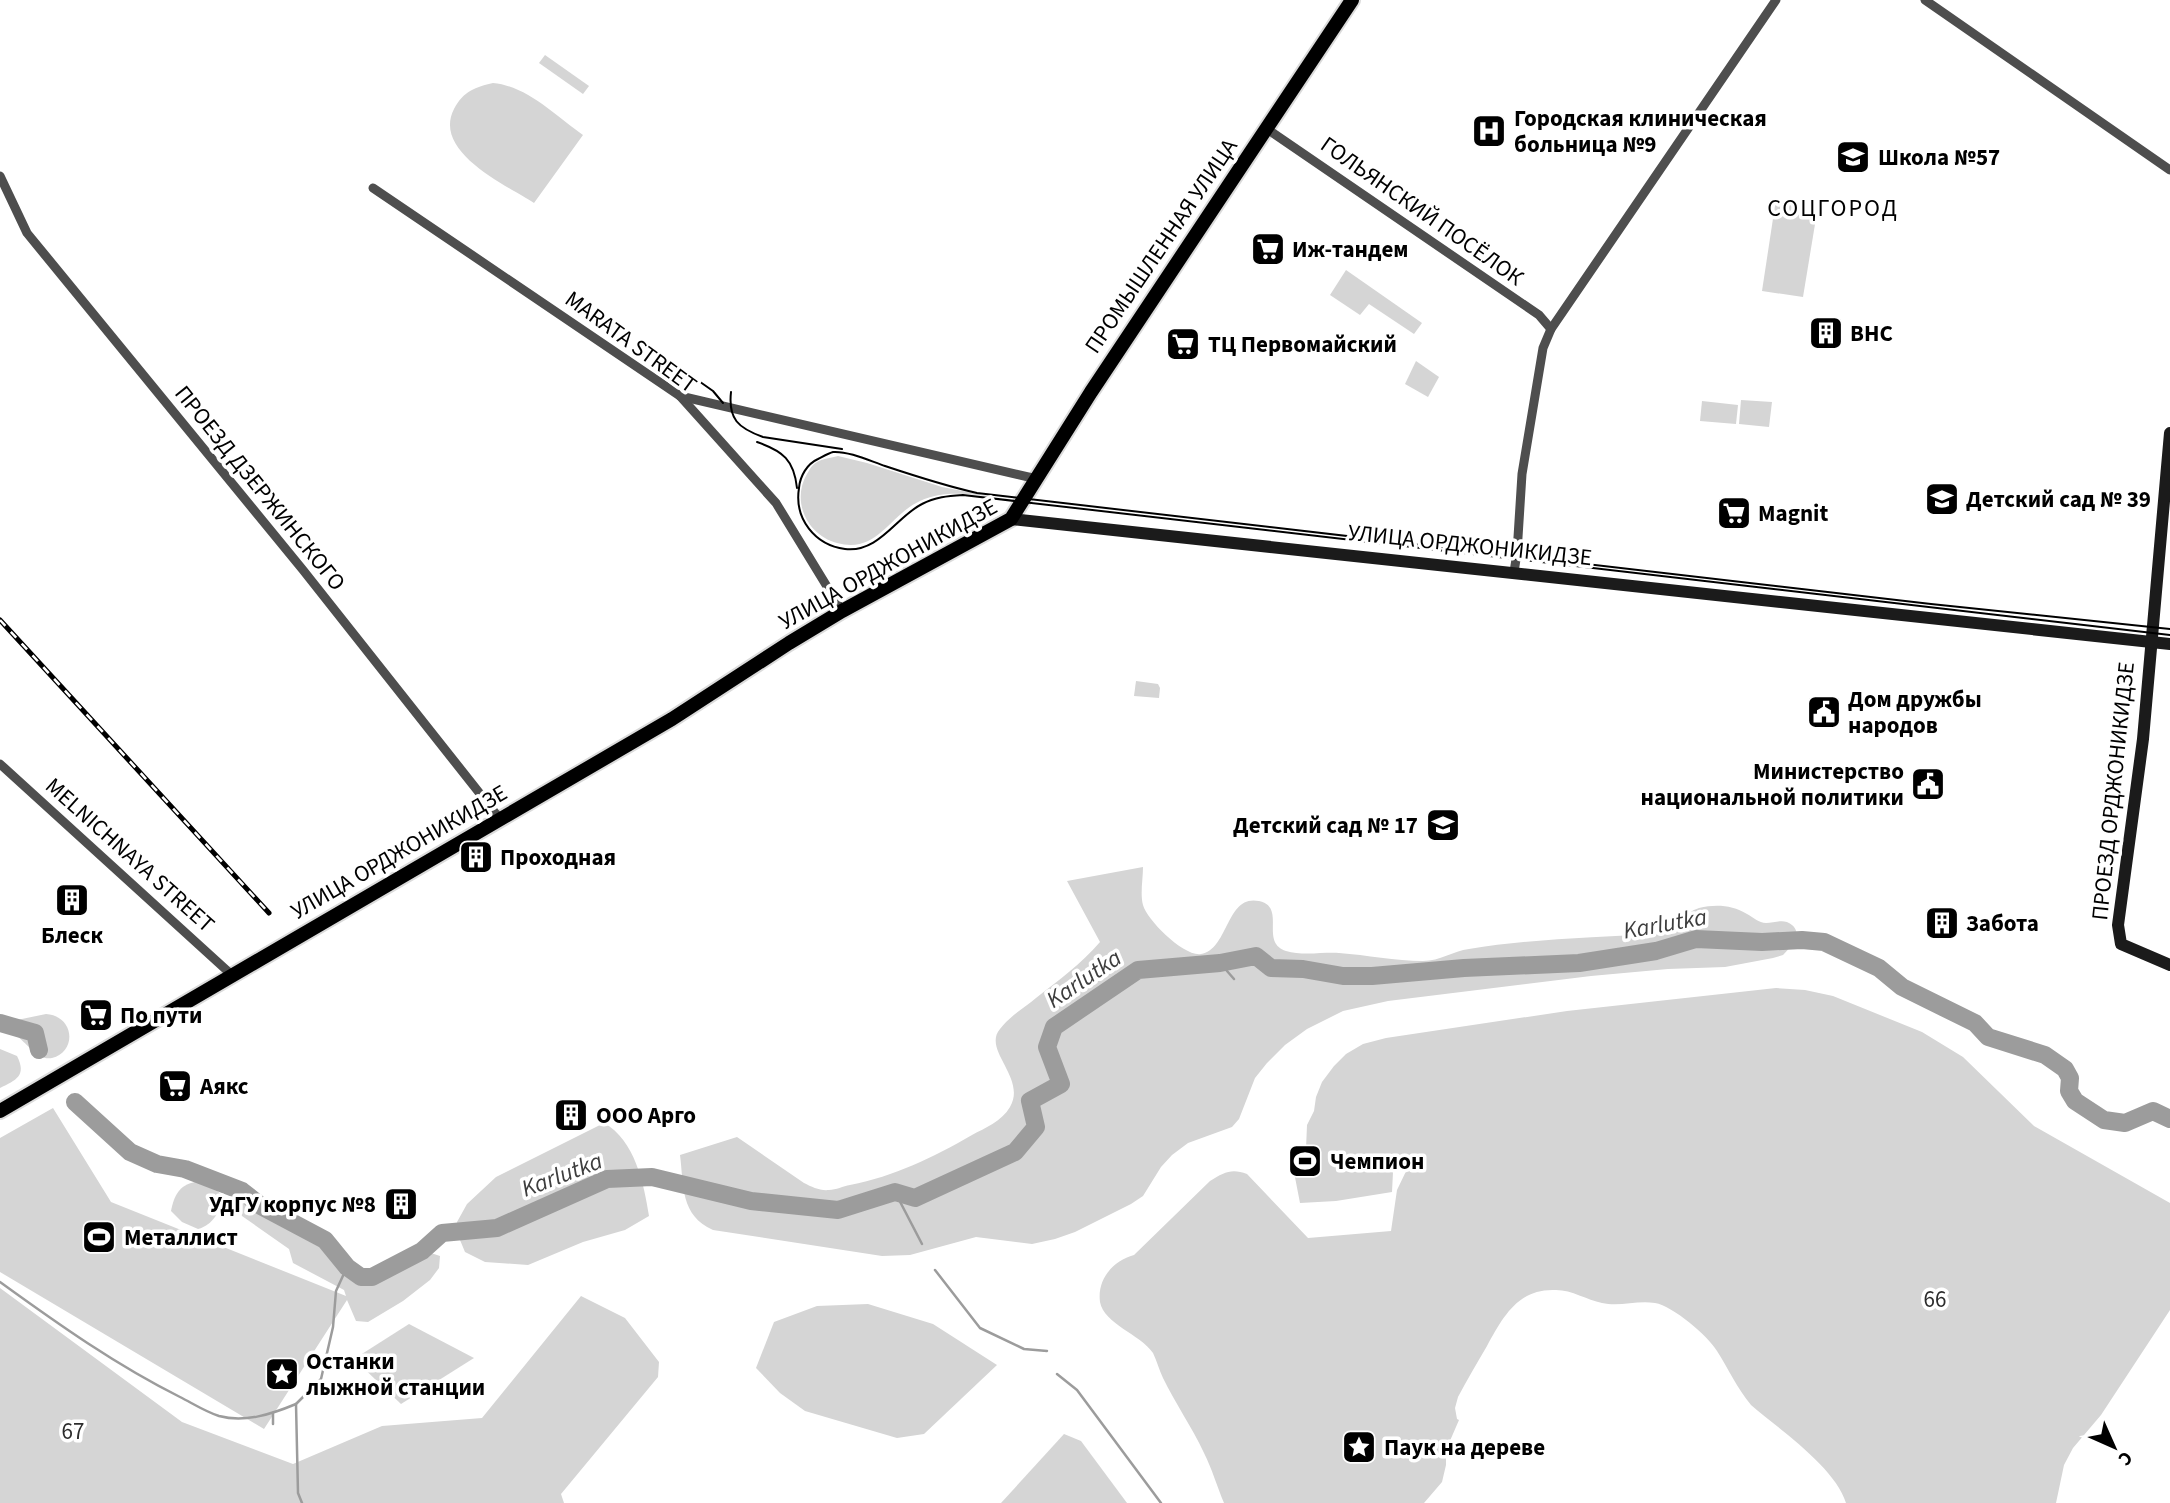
<svg xmlns="http://www.w3.org/2000/svg" width="2170" height="1503" viewBox="0 0 2170 1503" font-family="'Source Sans 3',sans-serif">
	<style>
		.green { fill: #d5d5d5 }
		.lines { fill: none; stroke-linecap: round; stroke-linejoin: round }
		.stream { stroke: #9c9c9c; stroke-width: 2.5 }
		.river { stroke: #9c9c9c; stroke-width: 18 }
		.primary-casing { stroke: #dbdbdb; stroke-width: 18 }
		.street { stroke: #4e4e4e; stroke-width: 9 }
		.secondary { stroke: #1b1b1b; stroke-width: 12 }
		.primary { stroke: #000; stroke-width: 14 }
		.tram { stroke: #000; stroke-width: 2 }
		.rail-casing { stroke: #000; stroke-width: 5 }
		.rail { stroke: #fff; stroke-width: 2.5; stroke-dasharray: 8; stroke-linecap: butt }
		.labels { text-anchor: middle; dominant-baseline: central; stroke-width: 7; stroke-linejoin: round; paint-order: stroke }
		.poi-label { font-size: 23px; font-weight: bold; fill: #000; stroke: #fff; text-anchor: start }
		.street-label { font-size: 23px; fill: #000; stroke: #fff }
		.park-label { font-size: 23px; fill: #2c2c2c; stroke: #fff }
		.neighbourhood-label { font-size: 24px; letter-spacing: 2px; fill: #000; stroke: #fff }
		.water-label { font-size: 24px; font-style: italic; fill: #3d3d3d; stroke: #fff }
	</style>
	<rect width="100%" height="100%" fill="#fff"/>
	<g class="green">
		<polygon points="545,55 589,86 583,94 539,63"/>
		<path d="M493,83C527,86 556,116 583,135L534,203C506,185 432,152 454,109C463,91 476,87 493,83Z"/>
		<polygon points="1776,199 1818,206 1803,297 1762,291"/>
		<polygon points="1346,270 1422,323 1414,334 1369,304 1360,315 1330,295"/>
		<polygon points="1416,361 1439,377 1428,397 1405,384"/>
		<polygon points="1741,400 1772,402 1769,427 1739,424"/>
		<polygon points="1702,401 1738,405 1736,424 1700,421"/>
		<path d="M838,456L867,463L942,487L994,497C969,494 944,490 920,501C889,515 878,554 837,543C807,535 791,501 807,474C809,471 810,468 813,465C819,459 830,458 838,456Z"/>
		<polygon points="1136,681 1158,684 1160,688 1159,698 1134,696"/>
		<path d="M1143,867C1143,879 1140,894 1143,905C1147,920 1184,957 1201,954C1229,949 1226,894 1259,901C1287,907 1259,942 1286,951C1302,956 1323,952 1339,953C1367,955 1395,961 1423,961C1440,961 1453,951 1469,949C1531,939 1596,937 1659,934C1675,929 1683,913 1699,908C1716,904 1732,905 1747,914C1753,917 1759,923 1766,923C1775,923 1784,918 1792,925C1797,929 1797,934 1797,940L1783,955L1773,958L1725,967L1668,969L1591,976L1388,1001L1343,1011L1307,1029L1285,1045L1267,1063L1255,1078L1239,1119L1232,1127L1188,1143L1172,1155L1161,1167L1143,1196L1131,1204L1075,1232L1055,1239L1032,1244L976,1237L910,1255L882,1256L713,1230C680,1215 684,1186 680,1155L737,1137L804,1183C812,1187 820,1191 829,1190C836,1190 843,1186 850,1185C895,1176 932,1158 972,1135C985,1128 1002,1121 1010,1107C1027,1078 982,1050 1000,1029C1010,1016 1024,1008 1036,998C1059,980 1081,964 1100,942L1067,881Z"/>
		<path d="M1776,988L1805,990L1833,996L1922,1032L1963,1057L2034,1126L2170,1203V1310L2101,1415L2073,1448L2064,1465L2056,1503H1846C1835,1467 1780,1430 1751,1405C1737,1388 1729,1370 1717,1351C1708,1336 1673,1306 1655,1303C1637,1300 1620,1307 1602,1303C1587,1300 1572,1290 1556,1290C1518,1288 1503,1317 1487,1346C1477,1363 1467,1380 1458,1397L1455,1408L1457,1419L1459,1420L1446,1450V1465L1442,1482L1424,1503H1224C1217,1486 1212,1469 1204,1453C1192,1427 1175,1403 1163,1378C1159,1370 1157,1361 1153,1353C1140,1334 1104,1324 1100,1302C1097,1279 1113,1261 1134,1255L1210,1181C1224,1172 1232,1168 1247,1174L1308,1238L1391,1231L1397,1190L1410,1163L1393,1172L1392,1192L1336,1201L1300,1203L1293,1167V1153L1306,1149L1307,1125L1314,1111L1316,1097L1322,1082L1334,1066L1346,1054L1363,1044L1386,1038L1567,1011Z"/>
		<path d="M46,1014C75,1016 77,1052 52,1058C37,1061 27,1042 15,1035C11,1033 5,1031 0,1029V1018L17,1020Z"/>
		<path d="M0,1049L17,1056C27,1076 16,1080 0,1088Z"/>
		<polygon points="53,1108 111,1202 346,1296 344,1290 293,1263 289,1249 242,1216 236,1198 245,1199 322,1245 352,1277 373,1283 431,1253 440,1256 439,1268 430,1280 403,1301 368,1322 356,1321 347,1300 264,1429 0,1272 0,1138"/>
		<path d="M604,1123C635,1140 644,1184 649,1216L625,1230L583,1242L528,1265L485,1262L465,1252L460,1240L457,1222L467,1204L496,1177Z"/>
		<path d="M195,1182L212,1186L224,1197C220,1211 213,1225 198,1229L182,1222L171,1211C174,1196 179,1185 195,1182Z"/>
		<polygon points="0,1288 182,1422 293,1464 382,1426 482,1418 581,1296 625,1318 659,1362 658,1377 561,1494 564,1503 0,1503"/>
		<polygon points="868,1304 933,1324 997,1365 924,1434 897,1438 805,1411 780,1393 756,1368 774,1322 817,1306"/>
		<polygon points="409,1324 474,1358 401,1404 354,1359"/>
		<polygon points="1064,1434 1081,1441 1127,1503 1001,1503"/>
	</g>
	<g class="lines">
		<g class="stream">
			<polyline points="1220,963 1234,979"/>
			<polyline points="895,1192 922,1244"/>
			<polyline points="935,1270 980,1328 1024,1349 1047,1351"/>
			<path d="M0,1282C58,1324 116,1365 180,1397C192,1403 206,1412 219,1416C245,1423 272,1414 296,1404"/>
			<polyline points="1057,1374 1077,1390 1161,1503"/>
			<polyline points="273,1424 273,1413"/>
			<polyline points="302,1503 298,1493 296,1404 321,1379 333,1327 336,1291 347,1267"/>
		</g>
		<g class="river">
			<polyline points="0,1023 35,1033 39,1050"/>
			<polyline points="75,1102 130,1152 157,1164 185,1169 242,1191 261,1206 325,1240 347,1267 361,1277 372,1277 422,1251 442,1233 497,1228 607,1179 652,1177 751,1201 838,1210 895,1192 915,1198 1015,1152 1036,1127 1030,1101 1061,1084 1047,1047 1054,1027 1138,970 1220,963 1256,956 1271,968 1303,969 1343,976 1372,976 1464,968 1579,963 1656,951 1696,939 1762,942 1802,940 1824,942 1879,968 1902,987 1975,1023 1988,1037 2045,1055 2065,1069 2070,1078 2069,1091 2075,1101 2104,1120 2125,1123 2153,1111 2170,1119"/>
		</g>
		<g class="primary-casing">
			<polyline id="primary" points="0,1111 672,719 789,643 842,611 1011,519 1091,392 1352,0"/>
		</g>
		<g class="street">
			<polyline points="1925,0 2170,170"/>
			<polyline points="1267,129 1539,315 1551,329"/>
			<polyline points="0,176 27,233 303,570 500,819"/>
			<polyline points="373,188 680,396 776,503 842,611"/>
			<polyline points="680,396 1037,479"/>
			<polyline points="1514,572 1517,553 1522,474 1543,348 1551,329 1776,0"/>
			<polyline points="0,764 233,976"/>
		</g>
		<g class="secondary">
			<polyline points="2170,433 2143,739 2118,925 2121,944 2170,965"/>
			<polyline points="1011,519 2170,644"/>
		</g>
		<use href="#primary" class="primary"/>
		<g class="tram">
			<polyline points="686,372 713,391 723,403"/>
			<path d="M731,392C728,419 738,428 763,437L842,449"/>
			<path d="M757,442C783,451 794,460 797,488"/>
			<path d="M2170,629L1931,604L977,493C946,486 915,476 885,466C870,461 849,451 833,452C829,453 822,457 818,459C807,464 800,476 799,488C794,519 815,545 845,549C879,553 896,517 922,504C935,497 948,496 963,495L2170,635"/>
		</g>
		<g class="rail-casing">
			<polyline id="rail" points="0,620 269,913"/>
		</g>
		<use href="#rail" class="rail"/>
	</g>
	<defs>
		<g id="hospital-square" transform="scale(1.75)"><rect x="-9" y="-9" width="18" height="18" rx="4" fill="#000" stroke="#fff"/><path d="M-5-5h3v3.5h4V-5h3V5h-3V1.5h-4V5h-3Z" fill="#fff"/></g>
		<g id="school-square" transform="scale(1.75)"><rect x="-9" y="-9" width="18" height="18" rx="4" fill="#000" stroke="#fff"/><path d="M0-5L7-2L0 1L-7-2ZM-4 1L0 2.5L4 1V4Q0 6-4 4Z" fill="#fff"/></g>
		<g id="supermarket-square" transform="scale(1.75)"><rect x="-9" y="-9" width="18" height="18" rx="4" fill="#000" stroke="#fff"/><path d="M-6-5.5h2.5l.6 2H6L4.5 2H-2.5L-4.4-4H-6ZM-1.5 3.2a1.3 1.3 0 1 0 .1 0ZM3 3.2a1.3 1.3 0 1 0 .1 0Z" fill="#fff"/></g>
		<g id="building-square" transform="scale(1.75)"><rect x="-9" y="-9" width="18" height="18" rx="4" fill="#000" stroke="#fff"/><path d="M-4-6H4V6H1V3H-1V6H-4ZM-2.5-4.3h1.7v1.8h-1.7ZM.8-4.3h1.7v1.8H.8ZM-2.5-1h1.7V.8h-1.7ZM.8-1h1.7V.8H.8Z" fill="#fff"/></g>
		<g id="civic-square" transform="scale(1.75)"><rect x="-9" y="-9" width="18" height="18" rx="4" fill="#000" stroke="#fff"/><path d="M-.6-6.5H3V-4.5H.6V-3L4-1V1h2V6H-6V1h2V-1L-.6-3ZM-1.2 2.5V6h2.4V2.5Z" fill="#fff"/></g>
		<g id="stadium-square" transform="scale(1.75)"><rect x="-9" y="-9" width="18" height="18" rx="4" fill="#000" stroke="#fff"/><path d="M0-5a6.5 5 0 1 0 0 10a6.5 5 0 1 0 0-10ZM-3.5-1.8h7v3.6h-7Z" fill="#fff"/></g>
		<g id="sight-square" transform="scale(1.75)"><rect x="-9" y="-9" width="18" height="18" rx="4" fill="#000" stroke="#fff"/><path d="M0-6L1.8-2.2L6-1.7L2.9 1.2L3.7 5.4L0 3.3L-3.7 5.4L-2.9 1.2L-6-1.7L-1.8-2.2Z" fill="#fff"/></g>
	</defs>
	<g fill-rule="evenodd">
		<use href="#hospital-square" x="1489" y="131"/>
		<use href="#school-square" x="1853" y="157"/>
		<use href="#supermarket-square" x="1268" y="249"/>
		<use href="#building-square" x="1826" y="333"/>
		<use href="#supermarket-square" x="1183" y="344"/>
		<use href="#school-square" x="1942" y="499"/>
		<use href="#supermarket-square" x="1734" y="513"/>
		<use href="#civic-square" x="1824" y="712"/>
		<use href="#civic-square" x="1928" y="784"/>
		<use href="#school-square" x="1443" y="825"/>
		<use href="#building-square" x="476" y="857"/>
		<use href="#building-square" x="72" y="900"/>
		<use href="#building-square" x="1942" y="923"/>
		<use href="#supermarket-square" x="96" y="1015"/>
		<use href="#supermarket-square" x="175" y="1086"/>
		<use href="#building-square" x="571" y="1115"/>
		<use href="#stadium-square" x="1305" y="1161"/>
		<use href="#building-square" x="401" y="1204"/>
		<use href="#stadium-square" x="99" y="1237"/>
		<use href="#sight-square" x="282" y="1374"/>
		<use href="#sight-square" x="1359" y="1447"/>
	</g>
	<g class="labels">
		<g class="poi-label">
			<text x="1514" y="118">Городская клиническая<tspan x="1514" dy="26">больница №9</tspan></text>
			<text x="1878" y="157">Школа №57</text>
			<text x="1292" y="249">Иж-тандем</text>
			<text x="1850" y="333">ВНС</text>
			<text x="1208" y="344">ТЦ Первомайский</text>
			<text x="1966" y="499">Детский сад № 39</text>
			<text x="1758" y="513">Magnit</text>
			<text x="1848" y="699">Дом дружбы<tspan x="1848" dy="26">народов</tspan></text>
			<text x="1904" y="771" text-anchor="end">Министерство<tspan x="1904" dy="26">национальной политики</tspan></text>
			<text x="1418" y="825" text-anchor="end">Детский сад № 17</text>
			<text x="500" y="857">Проходная</text>
			<text x="1966" y="923">Забота</text>
			<text x="72" y="935" text-anchor="middle">Блеск</text>
			<text x="120" y="1015">По пути</text>
			<text x="200" y="1086">Аякс</text>
			<text x="596" y="1115">ООО Арго</text>
			<text x="1330" y="1161">Чемпион</text>
			<text x="376" y="1204" text-anchor="end">УдГУ корпус №8</text>
			<text x="124" y="1237">Металлист</text>
			<text x="306" y="1361">Останки<tspan x="306" dy="26">лыжной станции</tspan></text>
			<text x="1384" y="1447">Паук на дереве</text>
		</g>
		<g class="street-label">
			<text transform="translate(1422 211) rotate(35)">ГОЛЬЯНСКИЙ ПОСЁЛОК</text>
			<text transform="translate(1161 246) rotate(-56)">ПРОМЫШЛЕННАЯ УЛИЦА</text>
			<text transform="translate(631 342) rotate(36)">MARATA STREET</text>
			<text transform="translate(260 488) rotate(51)">ПРОЕЗД ДЗЕРЖИНСКОГО</text>
			<text transform="translate(1470 545) rotate(6)">УЛИЦА ОРДЖОНИКИДЗЕ</text>
			<text transform="translate(888 564) rotate(-29)">УЛИЦА ОРДЖОНИКИДЗЕ</text>
			<text transform="translate(2113 791) rotate(-84)">ПРОЕЗД ОРДЖОНИКИДЗЕ</text>
			<text transform="translate(399 852) rotate(-30)">УЛИЦА ОРДЖОНИКИДЗЕ</text>
			<text transform="translate(130 855) rotate(42)">MELNICHNAYA STREET</text>
		</g>
		<g class="park-label">
			<text x="1935" y="1299">66</text>
			<text x="73" y="1431">67</text>
		</g>
		<g class="neighbourhood-label">
			<text x="1833" y="208">СОЦГОРОД</text>
		</g>
		<g class="water-label">
			<text transform="translate(1665 924) rotate(-10)">Karlutka</text>
			<text transform="translate(1084 979) rotate(-34)">Karlutka</text>
			<text transform="translate(562 1175) rotate(-21)">Karlutka</text>
		</g>
	</g>
	<g transform="translate(2114 1447) rotate(135)" stroke="#ffffff" stroke-width="5" paint-order="stroke">
	<path d="M0-5L12 26L0 18L-12 26Z" fill="#000000"/>
	<text y="-10" font-size="19" font-weight="bold" text-anchor="middle" fill="#000000">С</text>
	</g>
</svg>
